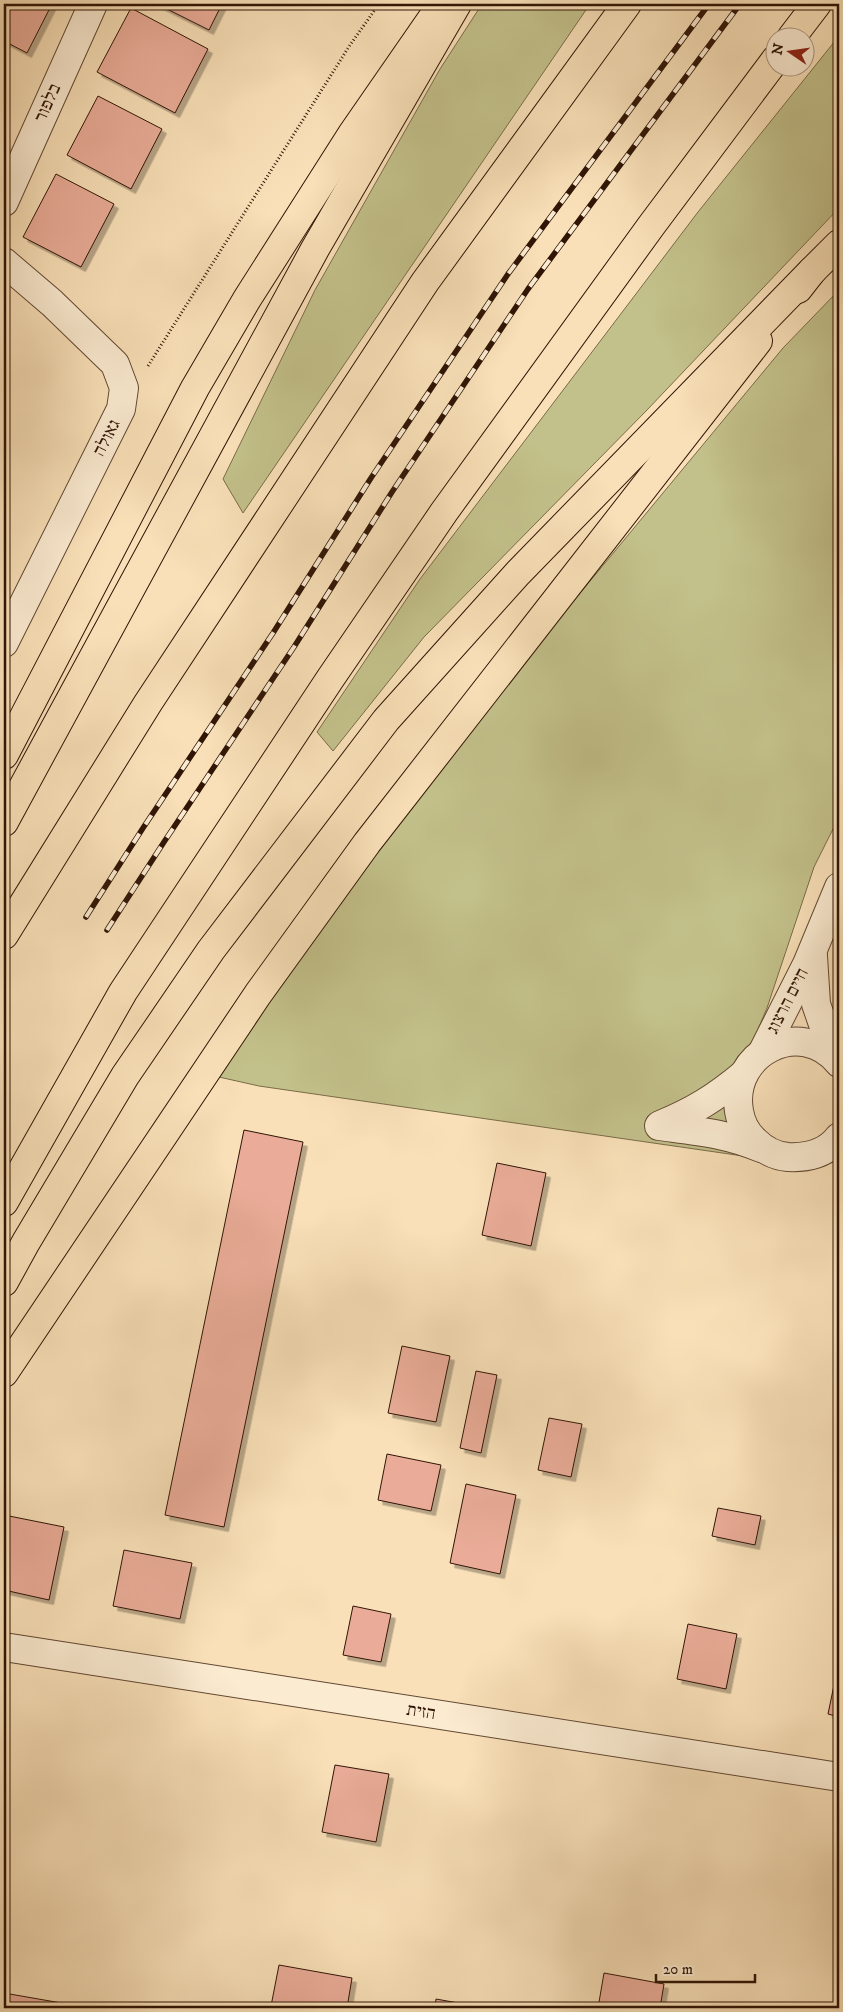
<svg xmlns="http://www.w3.org/2000/svg" width="843" height="2012" viewBox="0 0 843 2012" font-family="'IM FELL DW Pica','Frank Ruhl Libre',serif">
	<style>
		.green { fill: #c3c18b; stroke: #7a6b48 }
		.building { fill: #eaac98; stroke: #301506; filter: url(#shadow) }
		.lines { fill: none; stroke-linecap: round; stroke-linejoin: round }
		.minor-casing { stroke: #624832; stroke-width: 30 }
		.major-casing { stroke: #301506; stroke-width: 30 }
		.highway-casing { stroke: #301506; stroke-width: 30 }
		.path { stroke: #301506; stroke-width: 3; stroke-dasharray: 1 2.5; stroke-linecap: butt }
		.minor { stroke: #fbebd1; stroke-width: 28 }
		.major { stroke: #f9e0b8; stroke-width: 28 }
		.highway { stroke: #f9e0b8; stroke-width: 28 }
		.rail-casing { stroke: #301506; stroke-width: 5.5 }
		.rail { stroke: #fbebd1; stroke-width: 4; stroke-dasharray: 11; stroke-linecap: butt }
		.labels { text-anchor: middle; dominant-baseline: central; stroke-width: 4; stroke-linejoin: round; paint-order: stroke }
		.street-label { font-size: 18px; fill: #301506; stroke: #fbebd1 }
	</style>
	<defs>
		<filter id="shadow"><feDropShadow dx="4.5" dy="4.5" stdDeviation="0" flood-color="#0004"/></filter>
	</defs>
	<rect width="100%" height="100%" fill="#f9e0b8"/>
	<filter id="stains"><feTurbulence type="fractalNoise" baseFrequency=".004" numOctaves="4"/><feColorMatrix values="0 0 0 0 .2 0 0 0 0 .09 0 0 0 0 .02 0 0 0 .5 -.17"/></filter>
	<radialGradient id="worn" r=".72"><stop offset=".6" stop-color="#630" stop-opacity="0"/><stop offset="1" stop-color="#630" stop-opacity=".3"/></radialGradient>
	<g class="green">
		<polygon points="482,4 590,4 243,513 223,479 315,290 440,69"/>
		<polygon points="839,36 839,208 647,410 424,637 333,751 317,732 420,579 698,212"/>
		<polygon points="839,290 839,817 814,867 767,1008 729,1098 757,1158 259,1086 210,1075 403,807 783,348"/>
	</g>
	<g class="building">
		<polygon points="4,4 52,4 27,53 4,41"/>
		<polygon points="157,4 222,4 209,30"/>
		<polygon points="131,8 208,49 175,113 97,72"/>
		<polygon points="98,96 162,129 131,189 67,155"/>
		<polygon points="56,174 114,204 81,267 23,237"/>
		<polygon points="244,1130 303,1142 224,1527 165,1515"/>
		<polygon points="497,1163 546,1173 531,1246 482,1235"/>
		<polygon points="402,1346 450,1356 436,1422 388,1413"/>
		<polygon points="476,1371 497,1375 481,1453 460,1448"/>
		<polygon points="549,1418 582,1424 571,1477 538,1470"/>
		<polygon points="387,1454 441,1465 431,1511 378,1500"/>
		<polygon points="466,1484 516,1495 500,1574 450,1563"/>
		<polygon points="718,1508 761,1516 755,1545 712,1536"/>
		<polygon points="4,1515 64,1527 49,1600 4,1590"/>
		<polygon points="124,1550 192,1563 180,1619 113,1606"/>
		<polygon points="353,1606 391,1614 381,1662 343,1655"/>
		<polygon points="688,1624 737,1634 726,1689 677,1679"/>
		<polygon points="839,1661 839,1717 828,1714"/>
		<polygon points="335,1765 389,1774 376,1842 322,1832"/>
		<polygon points="279,1965 352,1978 347,2008 282,2008 271,2006"/>
		<polygon points="604,1973 664,1984 660,2008 598,2008"/>
		<polygon points="4,1993 90,2008 4,2008"/>
		<polygon points="436,1999 486,2008 435,2008"/>
	</g>
	<g class="lines">
		<g class="minor-casing">
			<g id="minor">
				<polyline points="4,202 93,4"/>
				<polyline points="4,262 52,303 115,364 124,388 121,409 4,643"/>
				<polyline points="813,956 816,1004 834,1056"/>
				<polyline points="763,1051 807,964 839,887"/>
				<path d="M839,1063C801,1016 729,1053 739,1111C741,1123 746,1133 755,1141C764,1150 775,1156 788,1157C808,1158 827,1153 839,1137"/>
				<path d="M660,1125C694,1111 715,1098 744,1074"/>
				<path d="M659,1126C697,1131 725,1133 761,1148"/>
				<polyline points="4,1647 839,1777"/>
			</g>
		</g>
		<g class="major-casing">
			<g id="major">
				<polyline points="798,289 812,271 839,244"/>
				<polyline points="4,755 195,388 247,299 352,134 442,4"/>
				<polyline points="4,1373 258,994 367,843 758,341"/>
			</g>
		</g>
		<g class="highway-casing">
			<g id="highway">
				<polyline points="791,38 817,4"/>
				<polyline points="4,822 315,249 457,4"/>
				<polyline points="4,935 148,703 425,282 627,4"/>
				<polyline points="4,1202 123,992 330,679 444,512 651,226 776,59"/>
				<polyline points="4,1282 26,1242 125,1076 211,950 386,720 518,573 812,271"/>
			</g>
		</g>
		<polyline class="path" points="148,366 350,45 379,4"/>
		<use href="#minor" class="minor"/>
		<use href="#major" class="major"/>
		<use href="#highway" class="highway"/>
		<g class="rail-casing">
			<g id="rail">
				<polyline points="86,917 143,828 273,633 371,478 508,274 709,4"/>
				<polyline points="107,930 164,842 294,647 392,492 528,289 740,4"/>
			</g>
		</g>
		<use href="#rail" class="rail"/>
	</g>
	<g class="labels">
		<g class="street-label">
			<text transform="translate(48 103) rotate(-66)">בלפור</text>
			<text transform="translate(107 438) rotate(-63)">גאולה</text>
			<text transform="translate(788 1001) rotate(-63)">חיים הרצוג</text>
			<text transform="translate(421 1712) rotate(9)">הזית</text>
		</g>
	</g>
	<rect width="843" height="2012" fill="none" stroke="#f9e0b8" stroke-width="20"/>
	<rect x="5" y="5" width="833" height="2002" fill="none" stroke="#301506" stroke-width="2.5"/>
	<rect x="10" y="10" width="823" height="1992" fill="none" stroke="#301506"/>
	<g transform="translate(790 52) rotate(283)"><circle r="24" fill="#fbebd1" stroke="#aa9580"/>
	<path d="M0-4L9 19L0 12L-9 19Z" fill="#8f2418"/>
	<text y="-8" font-size="14" font-weight="bold" text-anchor="middle" fill="#301506">N</text>
	</g>
	<path d="M656 1974v8h99v-8" fill="none" stroke="#301506" stroke-width="2.5"/>
	<text x="663" y="1974" font-size="15" fill="#301506" stroke="#fbebd1" stroke-width="4" paint-order="stroke">20 m</text>
	<rect width="100%" height="100%" filter="url(#stains)"/>
	<rect width="100%" height="100%" fill="url(#worn)"/>
</svg>
